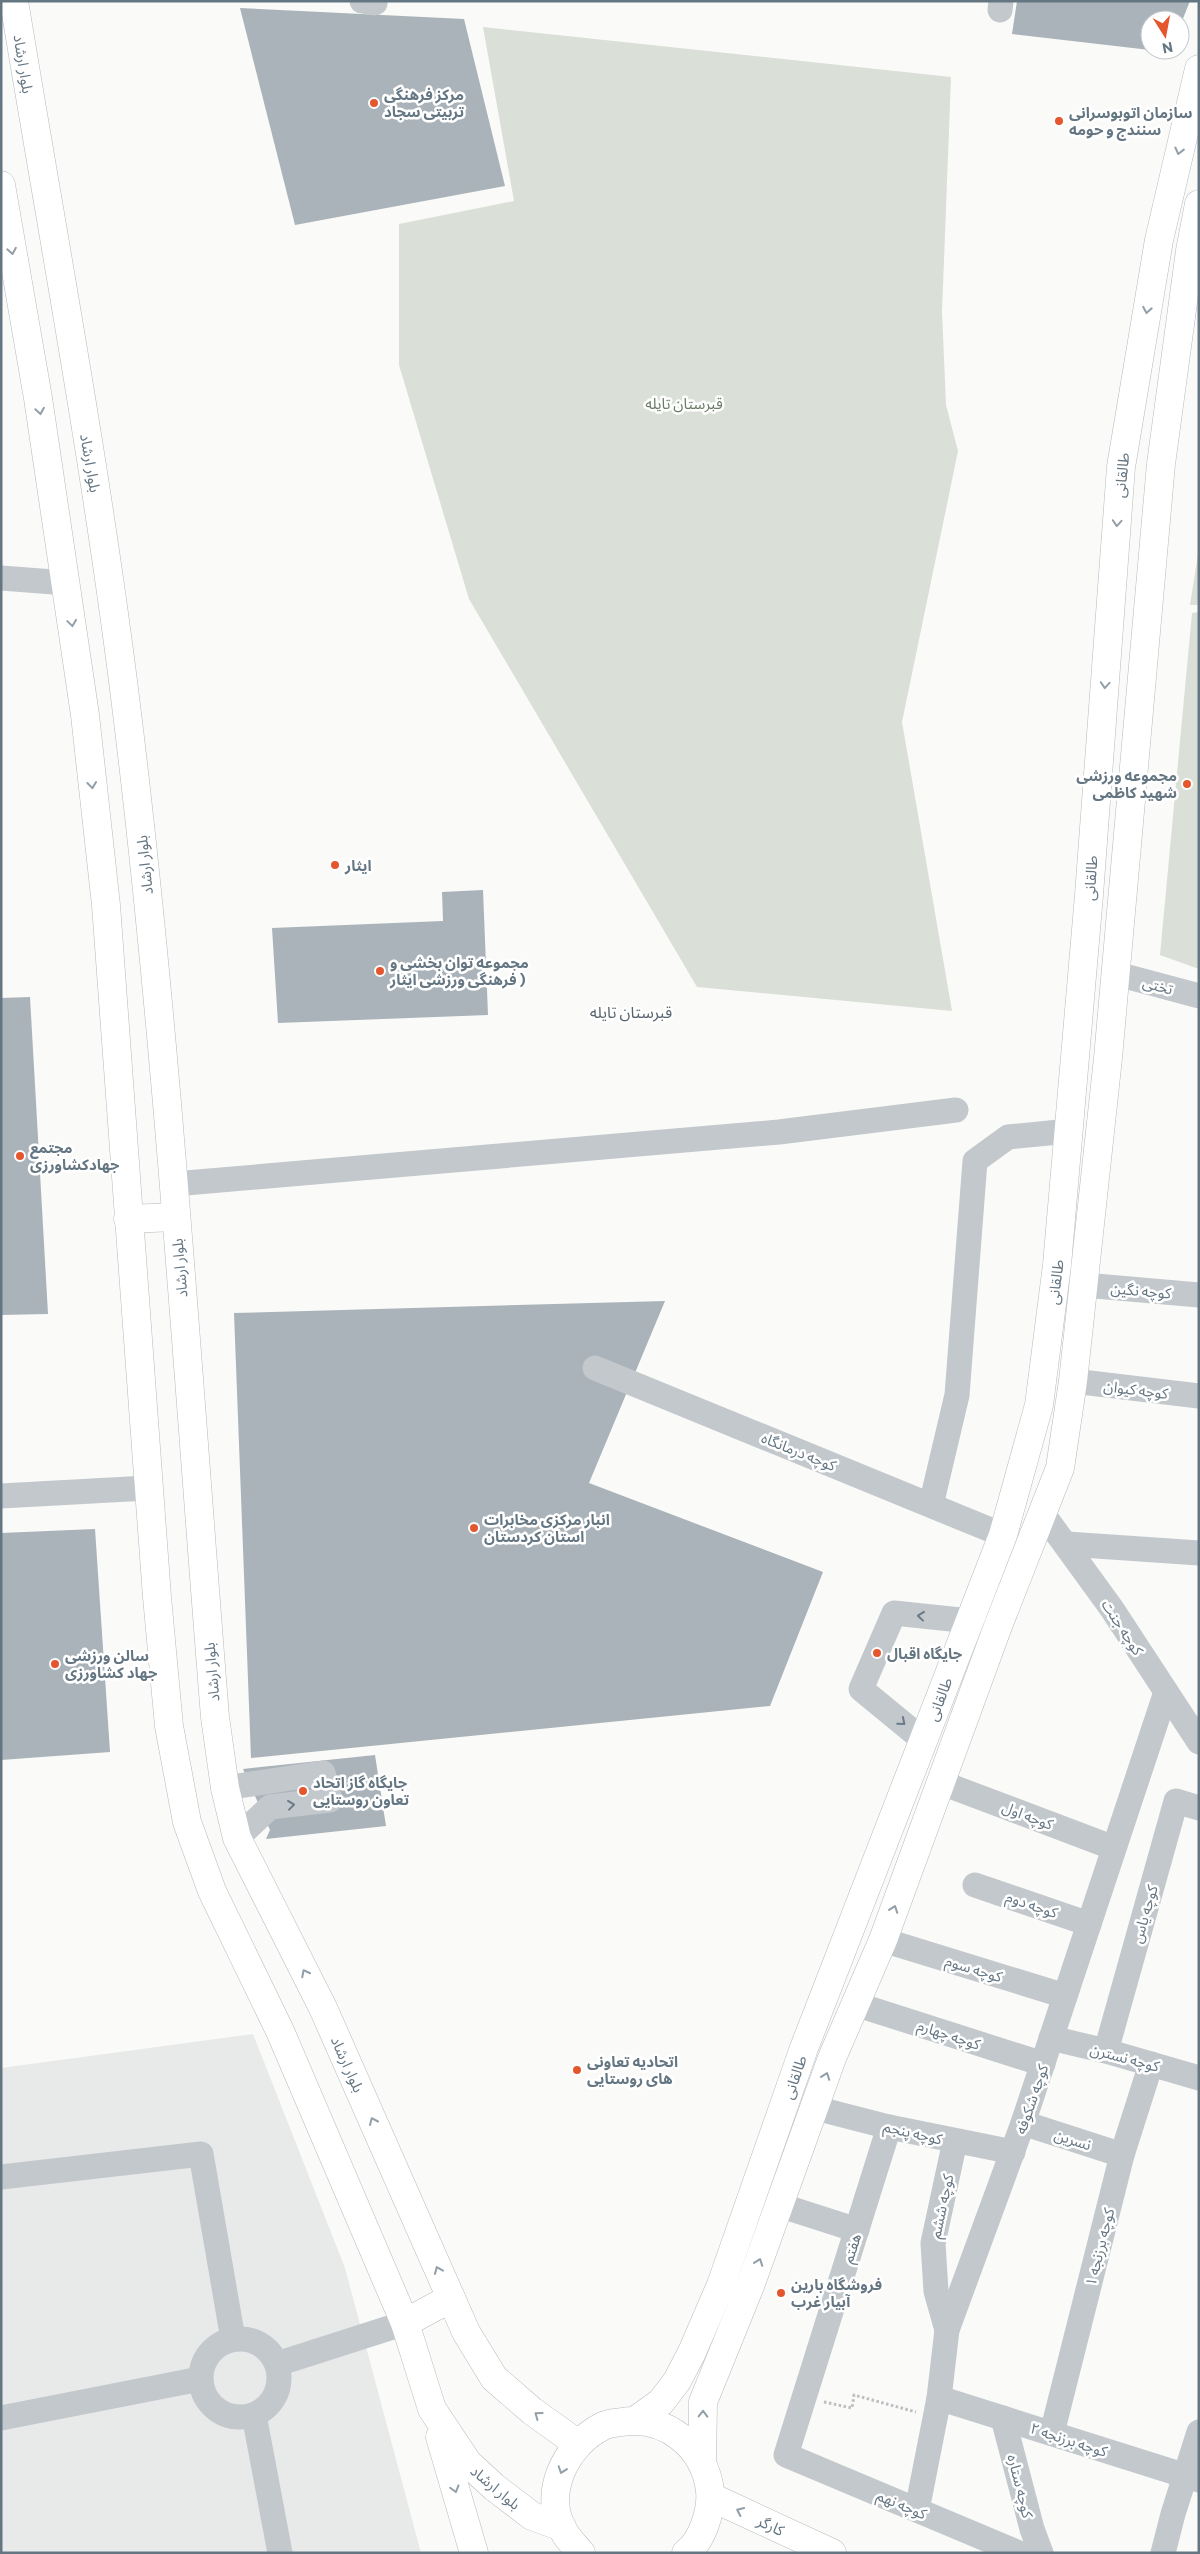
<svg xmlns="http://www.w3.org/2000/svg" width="1200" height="2554" viewBox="0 0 1200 2554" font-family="Commissioner,'Noto Sans Arabic',sans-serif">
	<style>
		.built { fill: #e8e9e9 }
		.green { fill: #dadfd7 }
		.building { fill: #aab3b9 }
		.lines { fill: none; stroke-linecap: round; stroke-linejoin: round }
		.major-casing { stroke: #b5babe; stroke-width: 29 }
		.path { stroke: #bbbfc2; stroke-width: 3; stroke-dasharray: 2.5 2.5; stroke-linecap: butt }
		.minor { stroke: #c3c8cc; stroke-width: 25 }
		.major { stroke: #fff; stroke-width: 28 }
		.oneway { stroke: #939fa8 }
		.oneway2 { stroke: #6a7a87 }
		.poi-dot { fill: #e4572e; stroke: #fff; stroke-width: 2 }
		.labels { text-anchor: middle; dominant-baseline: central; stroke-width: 5; stroke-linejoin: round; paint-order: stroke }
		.street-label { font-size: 15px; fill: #657683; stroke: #fff }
		.poi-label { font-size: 15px; font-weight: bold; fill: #657683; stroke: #fff; text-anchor: start }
		.park-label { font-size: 15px; fill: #687a64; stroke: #fff }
		.neighbourhood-label { font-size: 16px; fill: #57646e; stroke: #fff }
	</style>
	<rect width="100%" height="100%" fill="#fafaf8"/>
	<polygon class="built" points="253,2034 345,2268 421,2553 1,2553 1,2068"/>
	<g class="green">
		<polygon points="483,27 951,77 942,312 946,405 958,451 902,722 952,1011 697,987 469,599 399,365 399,224 514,201"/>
		<polygon points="1199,548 1199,605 1190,605"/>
		<polygon points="1199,612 1199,969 1160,955 1192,613"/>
	</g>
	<g class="building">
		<polygon points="1017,1 1190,1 1180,26 1180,20 1150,20 1150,50 1012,34"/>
		<polygon points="240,8 464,19 505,186 295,225"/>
		<polygon points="483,890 488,1015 278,1023 272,928 443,921 442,892"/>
		<polygon points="30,997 48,1314 1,1315 1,998"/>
		<polygon points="665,1301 589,1483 823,1572 770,1706 251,1758 234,1313"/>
		<polygon points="95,1529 110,1752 1,1760 1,1533"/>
		<polygon points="375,1755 386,1826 266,1839 270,1830 243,1769"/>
	</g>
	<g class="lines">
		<g class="major-casing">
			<g id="major">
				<path d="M14,1C53,238 98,475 127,713C168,1046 188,1382 215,1717L225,1788L237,1838L323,2008L466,2332L494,2378L532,2411L578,2444"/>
				<polyline points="1,185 38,398 85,715 106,905 157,1597 169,1726 187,1822 212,1891 280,2031 405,2323 432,2409 468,2463 494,2487 532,2516 562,2527"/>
				<polyline points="128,1219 175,1217"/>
				<polyline points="405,2323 451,2298"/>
				<polyline points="636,2420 661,2402 677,2381 692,2352 721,2285 804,2048 1003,1535 1039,1405 1057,1265 1089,895 1121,467 1159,240 1199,69"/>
				<polyline points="440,2437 474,2553"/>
				<polyline points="702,2463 703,2402 750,2286 832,2058 883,1940 998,1626 1060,1468 1073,1381 1108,1058 1161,464 1190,251 1199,204"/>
				<polyline points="711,2497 832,2553"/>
				<path d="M581,2553C576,2547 570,2541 566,2535C540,2496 565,2445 603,2426C609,2423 616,2423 622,2422C666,2415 705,2447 710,2491C712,2511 702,2541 686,2553"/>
			</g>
		</g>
		<polyline class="path" points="824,2402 852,2408 854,2395 916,2412"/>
		<g class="minor">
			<polyline points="362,1 375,3"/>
			<polyline points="1000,10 1001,1"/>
			<polyline points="1,578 67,583"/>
			<polyline points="1117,974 1199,996"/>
			<polyline points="174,1184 779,1132 956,1110"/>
			<polyline points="1084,1285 1199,1295"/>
			<polyline points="595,1368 1003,1535"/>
			<polyline points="1073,1381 1199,1396"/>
			<polyline points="1,1496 147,1488"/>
			<polyline points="931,1505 957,1395 975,1161 1008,1137 1069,1131"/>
			<polyline points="1043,1514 1112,1609 1199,1742"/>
			<polyline points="1067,1544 1199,1553"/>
			<polyline points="923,1740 861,1689 894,1613 970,1621"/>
			<polyline points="942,1783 1114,1848"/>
			<polyline points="225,1788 323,1773 330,1800 270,1807 237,1838"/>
			<polyline points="975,1885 1089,1924"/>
			<polyline points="883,1940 1065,1996"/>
			<polyline points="855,2004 1043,2064"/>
			<polyline points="1051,2038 1106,2051 1199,2078"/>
			<polyline points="1106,2051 1176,1801 1199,1808"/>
			<polyline points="815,2108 889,2127 1013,2152"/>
			<polyline points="1023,2123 1122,2155"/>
			<polyline points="889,2127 786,2455 1019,2553"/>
			<polyline points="1,2177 201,2154 233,2339"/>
			<polyline points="779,2205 857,2230"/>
			<polyline points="947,2330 936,2291 933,2243 955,2141"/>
			<circle cx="240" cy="2378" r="39"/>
			<polyline points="277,2364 405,2323"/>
			<polyline points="939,2398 1199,2480"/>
			<polyline points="254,2415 280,2553"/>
			<polyline points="1,2418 200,2379"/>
			<polyline points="1003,2418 1032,2529 1041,2553"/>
			<polyline points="1052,2433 1122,2155 1151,2064"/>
			<polyline points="917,2510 939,2398 947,2330 1023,2123 1166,1692"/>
			<polyline points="1163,2553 1173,2514 1199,2432"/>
		</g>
		<use href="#major" class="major"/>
	</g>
	<defs><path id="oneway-chevron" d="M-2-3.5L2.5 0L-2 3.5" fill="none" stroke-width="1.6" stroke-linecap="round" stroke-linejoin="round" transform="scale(1.25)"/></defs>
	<g class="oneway">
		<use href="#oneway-chevron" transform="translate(1179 151) rotate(104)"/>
		<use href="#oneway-chevron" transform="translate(12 251) rotate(80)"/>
		<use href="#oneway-chevron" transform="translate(1147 310) rotate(100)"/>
		<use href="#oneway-chevron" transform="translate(40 411) rotate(81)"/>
		<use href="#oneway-chevron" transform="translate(1117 523) rotate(94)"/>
		<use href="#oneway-chevron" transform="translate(72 623) rotate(82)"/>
		<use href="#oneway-chevron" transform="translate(1105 685) rotate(94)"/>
		<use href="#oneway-chevron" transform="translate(92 785) rotate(84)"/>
		<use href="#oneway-chevron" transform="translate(894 1909) rotate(-70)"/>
		<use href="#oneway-chevron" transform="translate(305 1973) rotate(-117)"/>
		<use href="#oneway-chevron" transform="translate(826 2076) rotate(-70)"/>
		<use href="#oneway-chevron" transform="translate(373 2121) rotate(-114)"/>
		<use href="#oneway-chevron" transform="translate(759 2262) rotate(-70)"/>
		<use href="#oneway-chevron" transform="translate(438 2270) rotate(-113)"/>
		<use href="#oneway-chevron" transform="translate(703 2414) rotate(-89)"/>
		<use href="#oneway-chevron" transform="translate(538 2415) rotate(-144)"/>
		<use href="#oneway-chevron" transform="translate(562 2470) rotate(109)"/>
		<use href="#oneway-chevron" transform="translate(455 2489) rotate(74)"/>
		<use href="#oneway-chevron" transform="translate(740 2511) rotate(-155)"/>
	</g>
	<g class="oneway2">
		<use href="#oneway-chevron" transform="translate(921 1616) rotate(-174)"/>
		<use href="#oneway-chevron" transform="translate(902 1722) rotate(40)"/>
		<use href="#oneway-chevron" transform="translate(291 1805) rotate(-7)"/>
	</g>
	<g class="poi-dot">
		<circle cx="374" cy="103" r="5"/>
		<circle cx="1059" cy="121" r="5"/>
		<circle cx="1187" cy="784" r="5"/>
		<circle cx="335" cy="865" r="5"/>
		<circle cx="380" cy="971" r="5"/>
		<circle cx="20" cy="1156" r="5"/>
		<circle cx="474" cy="1528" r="5"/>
		<circle cx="877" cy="1653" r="5"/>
		<circle cx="55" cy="1664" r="5"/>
		<circle cx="303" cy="1791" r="5"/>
		<circle cx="577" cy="2070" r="5"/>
		<circle cx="781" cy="2293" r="5"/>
	</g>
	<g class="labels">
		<g class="street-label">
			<text transform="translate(24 64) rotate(81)">بلوار ارشاد</text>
			<text transform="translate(91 463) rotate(80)">بلوار ارشاد</text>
			<text transform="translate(1121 475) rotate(-84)">طالقانی</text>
			<text transform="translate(144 865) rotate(-96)">بلوار ارشاد</text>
			<text transform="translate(1090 878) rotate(-86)">طالقانی</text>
			<text transform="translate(1158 985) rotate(15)">تختی</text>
			<text transform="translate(179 1268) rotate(-95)">بلوار ارشاد</text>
			<text transform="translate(1055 1282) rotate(-83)">طالقانی</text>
			<text transform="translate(1141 1290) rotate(5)">کوچه نگین</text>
			<text transform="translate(1136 1389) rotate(7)">کوچه کیوان</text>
			<text transform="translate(799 1451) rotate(22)">کوچه درمانگاه</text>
			<text transform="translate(1123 1627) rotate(57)">کوچه جنت</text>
			<text transform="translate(211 1672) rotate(-95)">بلوار ارشاد</text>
			<text transform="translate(939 1699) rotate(-69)">طالقانی</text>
			<text transform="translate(1028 1815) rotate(21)">کوچه اول</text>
			<text transform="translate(1032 1904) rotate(19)">کوچه دوم</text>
			<text transform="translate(1144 1914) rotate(-74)">کوچه یاس</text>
			<text transform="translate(974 1968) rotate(17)">کوچه سوم</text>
			<text transform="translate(949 2034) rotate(18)">کوچه چهارم</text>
			<text transform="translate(1125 2057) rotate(15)">کوچه نسترن</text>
			<text transform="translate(348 2064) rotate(66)">بلوار ارشاد</text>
			<text transform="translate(794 2077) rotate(-71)">طالقانی</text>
			<text transform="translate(1031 2099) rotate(-71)">کوچه شکوفه</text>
			<text transform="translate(913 2132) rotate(13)">کوچه پنجم</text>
			<text transform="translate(1073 2139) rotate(18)">نسرین</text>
			<text transform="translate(941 2206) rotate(-78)">کوچه ششم</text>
			<text transform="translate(1099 2247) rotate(-76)">کوچه برزنجه ۱</text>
			<text transform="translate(851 2248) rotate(-72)">هفتم</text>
			<text transform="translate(1069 2439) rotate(18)">کوچه برزنجه ۲</text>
			<text transform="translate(1021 2486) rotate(76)">کوچه ستاره</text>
			<text transform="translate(496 2487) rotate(40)">بلوار ارشاد</text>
			<text transform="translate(902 2504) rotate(23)">کوچه نهم</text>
			<text transform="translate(771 2525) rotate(25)">کارگر</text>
		</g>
		<g class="poi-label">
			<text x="384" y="94">مرکز فرهنگی<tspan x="384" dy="17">تربیتی سجاد</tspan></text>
			<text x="1069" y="112">سازمان اتوبوسرانی<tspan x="1069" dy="17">سنندج و حومه</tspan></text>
			<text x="1177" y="775" text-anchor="end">مجموعه ورزشی<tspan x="1177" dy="17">شهید کاظمی</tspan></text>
			<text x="345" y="865">ایثار</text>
			<text x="390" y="962">مجموعه توان بخشی و<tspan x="390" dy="17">فرهنگی ورزشی ایثار )</tspan></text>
			<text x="30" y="1147">مجتمع<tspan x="30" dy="17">جهادکشاورزی</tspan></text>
			<text x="484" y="1519">انبار مرکزی مخابرات<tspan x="484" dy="17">استان کردستان</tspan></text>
			<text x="887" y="1653">جایگاه اقبال</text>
			<text x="65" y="1655">سالن ورزشی<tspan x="65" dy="17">جهاد کشاورزی</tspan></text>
			<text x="313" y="1782">جایگاه گاز اتحاد<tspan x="313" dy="17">تعاون روستایی</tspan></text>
			<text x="587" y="2061">اتحادیه تعاونی<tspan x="587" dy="17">های روستایی</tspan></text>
			<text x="791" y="2284">فروشگاه بارین<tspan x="791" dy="17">آبیار غرب</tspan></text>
		</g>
		<g class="park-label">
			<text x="684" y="403">قبرستان تایله</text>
		</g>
		<g class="neighbourhood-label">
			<text x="631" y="1011">قبرستان تایله</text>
		</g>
	</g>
	<rect width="1200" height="2554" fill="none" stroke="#657683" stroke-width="5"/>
	<g transform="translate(1165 35) rotate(169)"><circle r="24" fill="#ffffff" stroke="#c1c8cd"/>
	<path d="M0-4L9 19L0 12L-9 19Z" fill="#e4572e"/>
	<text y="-8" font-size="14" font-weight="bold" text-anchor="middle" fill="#657683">N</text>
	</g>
</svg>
